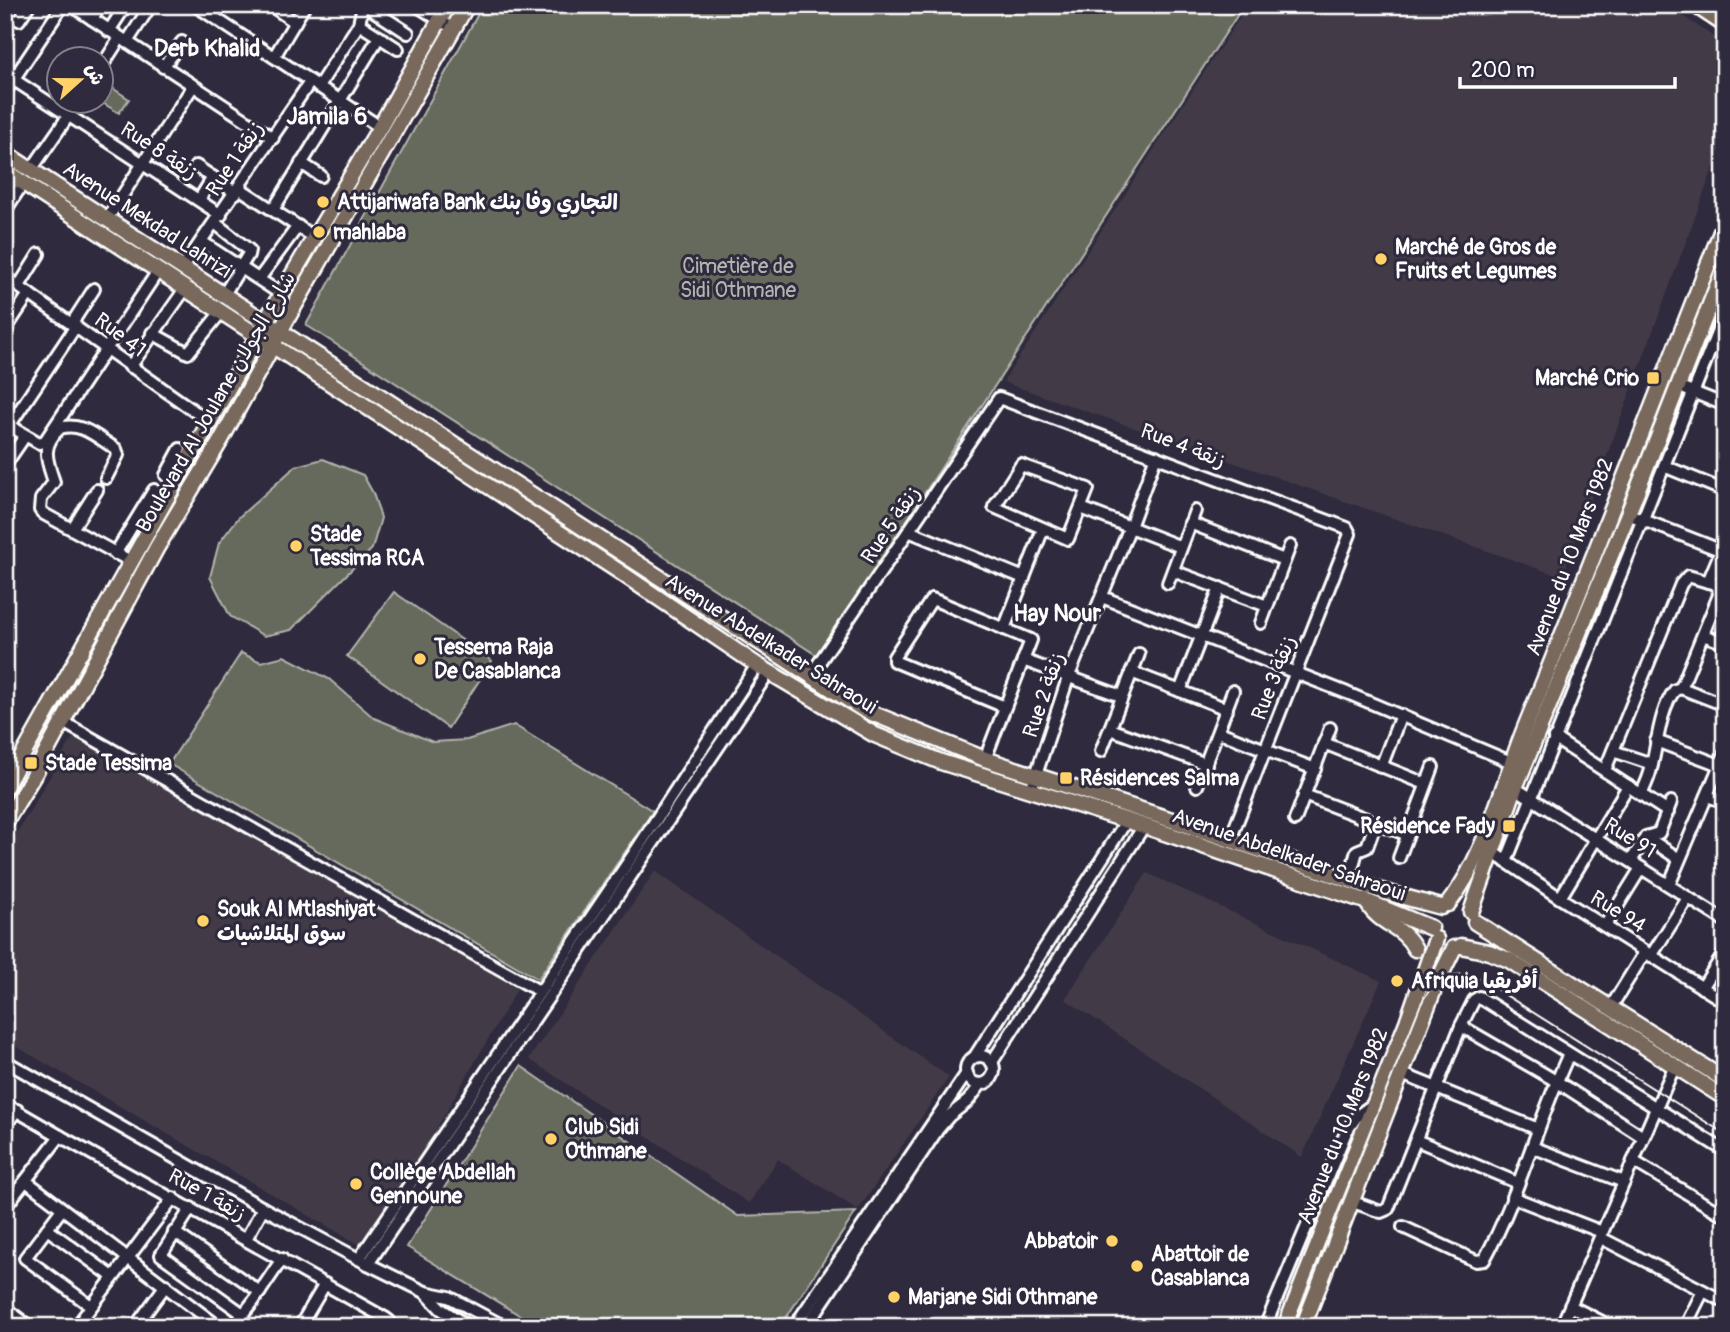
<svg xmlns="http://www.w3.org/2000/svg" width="1730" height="1332" viewBox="0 0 1730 1332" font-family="Pangolin,'Playpen Sans Arabic',sans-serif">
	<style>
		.built { fill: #423b47 }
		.green { fill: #666a5c; stroke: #b2b4ae; stroke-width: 2 }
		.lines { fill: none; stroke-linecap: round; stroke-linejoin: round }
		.minor-casing { stroke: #fff; stroke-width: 16 }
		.major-casing { stroke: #fff; stroke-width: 19 }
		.minor { stroke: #2f2a3d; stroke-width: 10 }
		.major { stroke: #78695c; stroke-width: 14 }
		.tram { stroke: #fff; stroke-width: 2 }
		.poi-dot { fill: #ffd166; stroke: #2f2a3d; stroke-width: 2.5 }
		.labels { text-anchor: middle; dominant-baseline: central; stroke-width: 6; stroke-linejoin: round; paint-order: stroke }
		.street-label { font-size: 21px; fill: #fff; stroke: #2f2a3d }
		.poi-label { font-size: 21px; font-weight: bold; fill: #fff; stroke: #2f2a3d; text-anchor: start }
		.park-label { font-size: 21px; fill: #b2b4ae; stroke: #2f2a3d }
		.neighbourhood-label { font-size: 23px; font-weight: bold; fill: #fff; stroke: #2f2a3d }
	</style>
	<rect width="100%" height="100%" fill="#2f2a3d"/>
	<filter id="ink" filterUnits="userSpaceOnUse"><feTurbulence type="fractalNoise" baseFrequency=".0143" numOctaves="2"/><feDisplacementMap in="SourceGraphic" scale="14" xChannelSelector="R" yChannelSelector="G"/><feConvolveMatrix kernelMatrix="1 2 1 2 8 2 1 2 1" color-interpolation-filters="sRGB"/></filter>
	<g filter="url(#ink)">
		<g class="built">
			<polygon points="1248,5 1666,5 1725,44 1725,136 1562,577 1003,382"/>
			<polygon points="78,729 517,989 367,1249 5,1040 5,853"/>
			<polygon points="655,871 949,1077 858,1210 778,1159 749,1203 529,1059"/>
			<polygon points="1147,873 1381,981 1302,1157 1065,999"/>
		</g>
		<g class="green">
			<polygon points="483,5 1241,5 1242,8 818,656 306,325"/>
			<polygon points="102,81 129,99 119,113 101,102"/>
			<polygon points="323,459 363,475 373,493 381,518 372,549 291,630 264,636 230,616 210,577 219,543 239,517 296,466"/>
			<polygon points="394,592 492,661 448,728 347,656"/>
			<polygon points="241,653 261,662 284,656 329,679 374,718 433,742 467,740 514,725 653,811 538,979 169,764"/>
			<polygon points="521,1066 738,1216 856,1212 780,1327 539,1327 407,1247"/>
		</g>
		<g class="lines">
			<g class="minor-casing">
				<g id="minor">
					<polyline points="71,5 273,138"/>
					<polyline points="195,5 380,127"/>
					<polyline points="270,5 295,22"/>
					<polyline points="365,5 408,33"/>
					<polyline points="416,5 446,24"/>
					<polyline points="92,19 100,5"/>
					<polyline points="19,20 29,5"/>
					<polyline points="359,24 398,49"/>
					<polyline points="109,31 126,5"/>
					<polyline points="127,42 151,5"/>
					<polyline points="274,57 305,5"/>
					<polyline points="102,66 120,38"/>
					<polyline points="163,67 182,42"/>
					<polyline points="5,74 221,215"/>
					<polyline points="318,87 359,24 363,5"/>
					<polyline points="5,92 63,5"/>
					<polyline points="301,163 321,176"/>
					<polyline points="196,166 236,193"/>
					<polyline points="31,170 78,102"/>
					<polyline points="239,188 314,237"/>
					<polyline points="199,200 213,177"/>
					<polyline points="273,210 379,37"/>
					<polyline points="5,211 23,183"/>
					<polyline points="107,219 193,86"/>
					<polyline points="215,223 249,250 248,255 223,296"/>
					<polyline points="202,242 281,294"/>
					<polyline points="182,269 310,82"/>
					<polyline points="5,277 211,423"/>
					<polyline points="259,279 298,226"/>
					<polyline points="19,286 39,254"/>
					<polyline points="72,323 94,289"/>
					<polyline points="5,330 29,294"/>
					<polyline points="152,333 188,353 221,312"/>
					<polyline points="130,367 185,289"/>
					<polyline points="1685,389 1725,405"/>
					<polyline points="5,423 39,443 45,441 158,271"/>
					<polyline points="9,426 76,326"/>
					<polyline points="5,465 25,436"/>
					<polygon points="1021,465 1088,489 1068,539 994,507"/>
					<polyline points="1664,466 1725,491"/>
					<path d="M106,478L118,455L116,449C98,438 81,421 60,428C40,447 47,460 54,482L41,499L40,510L44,514L132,562"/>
					<polyline points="176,484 166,475 180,449"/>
					<polyline points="1081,508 1181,547"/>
					<polyline points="1628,514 1725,552"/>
					<polyline points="1190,523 1284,560"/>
					<polyline points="72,529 97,490"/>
					<polyline points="911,532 1024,578"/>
					<polyline points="115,554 154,490"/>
					<polyline points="1173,571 1267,606"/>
					<polyline points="1708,582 1721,551"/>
					<polyline points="1168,583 1195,511"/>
					<polyline points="1102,597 1347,693 1511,762"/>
					<polyline points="1261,623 1290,546"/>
					<polyline points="1004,629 1043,529"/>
					<polyline points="1703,635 1725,643"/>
					<polyline points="1023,660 1121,696"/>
					<polyline points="1131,672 1227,709"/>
					<polyline points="810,676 999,398 1347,528 1350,534 1230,840"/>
					<polyline points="1681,688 1725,705"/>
					<polyline points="1180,691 1220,588"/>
					<polyline points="63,722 539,991"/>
					<polyline points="1110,729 1206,764"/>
					<polyline points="1219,732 1315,769"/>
					<polyline points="1554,738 1668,812"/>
					<polyline points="1656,741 1720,765"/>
					<polyline points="1324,743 1426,784"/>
					<polyline points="1101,751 1139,654"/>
					<polyline points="1613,751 1652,764"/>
					<polyline points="985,759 1031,640 932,599 894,657 894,661 1005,707"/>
					<polyline points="1381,767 1401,715"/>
					<path d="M1605,770L1681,584L1688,576L1715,584L1718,586L1719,595L1681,688L1675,690C1660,708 1657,746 1651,769C1649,778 1645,786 1641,795"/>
					<polyline points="1197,786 1233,691"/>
					<polyline points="1515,788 1725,921"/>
					<polyline points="1031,790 1068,678 1130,527 1156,456"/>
					<polyline points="1304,795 1408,835"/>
					<polyline points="1707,796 1725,802"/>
					<polyline points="1295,820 1330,728"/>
					<polyline points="1646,837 1679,859"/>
					<polyline points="1492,852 1560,898 1725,1002"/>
					<polyline points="1399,858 1433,767"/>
					<polyline points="1631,861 1646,837 1659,833 1671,802"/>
					<polyline points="1506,862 1725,313"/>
					<polyline points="1349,880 1357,851 1367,847 1376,822"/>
					<polyline points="1669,885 1725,753"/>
					<polyline points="1560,898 1628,786"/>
					<polyline points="1605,926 1641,868"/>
					<polyline points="1651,956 1688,898"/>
					<polyline points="1702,988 1725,952"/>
					<polyline points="1611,1007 1645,952"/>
					<polyline points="1461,1026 1556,1081 1643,1137"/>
					<circle cx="980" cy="1070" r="14"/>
					<polyline points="975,1056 1127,820"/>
					<polyline points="5,1061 263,1208 368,1264 425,1292 449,1297 505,1327"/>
					<polyline points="992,1062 1144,826"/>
					<polyline points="1402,1074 1538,1129"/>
					<polyline points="5,1104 60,1136 385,1318 389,1321 386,1327"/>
					<polyline points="5,1126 17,1110"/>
					<polyline points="1416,1140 1518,1183"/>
					<polyline points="1532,1147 1624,1182"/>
					<polyline points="1633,1161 1725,1216"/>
					<polyline points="26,1181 219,1327"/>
					<polyline points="1512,1197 1602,1232"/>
					<polyline points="1353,1202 1381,1212 1388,1209 1461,1026 1474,1000 1479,997 1725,1151"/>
					<polyline points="5,1207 60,1136"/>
					<polyline points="191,1208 161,1255 243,1314"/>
					<polyline points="62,1209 25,1258 91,1306"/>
					<path d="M1403,1227L1476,1261L1484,1260C1520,1195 1537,1121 1569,1054"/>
					<polyline points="47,1229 113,1277"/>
					<polyline points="174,1232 260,1292"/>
					<polyline points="1601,1238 1725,1302"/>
					<polyline points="246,1239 263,1208"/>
					<polyline points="359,1259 637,849 757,665"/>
					<polyline points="368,1264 769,672"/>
					<polyline points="425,1292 441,1309 469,1327"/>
					<polyline points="1570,1306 1612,1327"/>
					<polyline points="5,1308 30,1327"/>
					<polyline points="76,1327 173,1198"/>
					<polyline points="135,1327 166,1285"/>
					<polyline points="233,1327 253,1302 282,1259"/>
					<polyline points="303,1327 303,1321 325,1284"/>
					<polyline points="794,1327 967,1073"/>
					<polyline points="806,1327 938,1129 949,1116 968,1101 981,1084"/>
					<polyline points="1265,1327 1346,1132 1357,1116 1375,1103"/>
					<polyline points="1561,1327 1675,1065"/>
					<polyline points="1685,1327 1703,1291"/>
				</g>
			</g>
			<g class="major-casing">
				<g id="major">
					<polyline points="1695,5 1725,25"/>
					<polyline points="5,153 864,710 985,759 1175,821 1385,892 1441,907"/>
					<polyline points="5,171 620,572 757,665 875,735 941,762 1144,826 1368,902 1431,928"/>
					<polyline points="5,787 281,294 380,127 448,5"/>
					<polyline points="5,823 35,773 157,547 221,440 287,319 467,5"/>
					<path d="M1368,904C1380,925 1403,925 1415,949"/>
					<path d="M1448,904C1486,857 1503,781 1526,725C1594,558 1658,390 1725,222"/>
					<polyline points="1471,912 1515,788 1628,514 1725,266"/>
					<polyline points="1475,922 1725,1080"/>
					<polyline points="1461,946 1489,952 1509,960 1725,1098"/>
					<polyline points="1285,1327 1407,1022 1436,939"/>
					<polyline points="1303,1327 1435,987 1454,948"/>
				</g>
			</g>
			<use href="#minor" class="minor"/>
			<use href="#major" class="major"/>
			<g class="tram">
				<polyline points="1713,5 1725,13"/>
				<path d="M1292,1327L1420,1006C1432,981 1444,972 1474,975L1725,1134"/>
			</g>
		</g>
	</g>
	<g class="poi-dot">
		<circle cx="323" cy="202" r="7"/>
		<circle cx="319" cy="232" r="7"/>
		<circle cx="1381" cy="259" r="7"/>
		<rect x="1646" y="371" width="14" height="14" rx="3.5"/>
		<circle cx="296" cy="546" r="7"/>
		<circle cx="420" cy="659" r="7"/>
		<rect x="24" y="756" width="14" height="14" rx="3.5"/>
		<rect x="1059" y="771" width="14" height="14" rx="3.5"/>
		<rect x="1502" y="819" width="14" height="14" rx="3.5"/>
		<circle cx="203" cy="921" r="7"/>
		<circle cx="1397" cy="981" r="7"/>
		<circle cx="551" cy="1139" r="7"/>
		<circle cx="356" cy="1184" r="7"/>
		<circle cx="1112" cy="1241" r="7"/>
		<circle cx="1137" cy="1266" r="7"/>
		<circle cx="894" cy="1297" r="7"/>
	</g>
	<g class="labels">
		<g class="street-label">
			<text transform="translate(159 151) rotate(33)">Rue 8 زنقة</text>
			<text transform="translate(235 159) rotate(-56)">Rue 1 زنقة</text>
			<text transform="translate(147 220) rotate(33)">Avenue Mekdad Lahrizi</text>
			<text transform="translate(120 335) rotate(37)">Rue 41</text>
			<text transform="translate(216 402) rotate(-60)">Boulevard Al Joulane شارع الجولان</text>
			<text transform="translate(1183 446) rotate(21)">Rue 4 زنقة</text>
			<text transform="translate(891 525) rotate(-56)">Rue 5 زنقة</text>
			<text transform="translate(1570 557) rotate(-69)">Avenue du 10 Mars 1982</text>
			<text transform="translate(771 644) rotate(32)">Avenue Abdelkader Sahraoui</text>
			<text transform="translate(1274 678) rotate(-69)">Rue 3 زنقة</text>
			<text transform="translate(1044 695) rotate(-71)">Rue 2 زنقة</text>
			<text transform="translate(1630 838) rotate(32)">Rue 91</text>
			<text transform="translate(1289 855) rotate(19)">Avenue Abdelkader Sahraoui</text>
			<text transform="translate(1618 912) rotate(32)">Rue 94</text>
			<text transform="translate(1343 1126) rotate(-68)">Avenue du 10 Mars 1982</text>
			<text transform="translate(207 1195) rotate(29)">Rue 1 زنقة</text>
		</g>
		<g class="poi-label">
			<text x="337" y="202">Attijariwafa Bank التجاري وفا بنك</text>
			<text x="333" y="232">mahlaba</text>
			<text x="1395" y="247">Marché de Gros de<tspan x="1395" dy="24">Fruits et Legumes</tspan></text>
			<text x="1639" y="378" text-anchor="end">Marché Crio</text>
			<text x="310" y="534">Stade<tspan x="310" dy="24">Tessima RCA</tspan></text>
			<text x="434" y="647">Tessema Raja<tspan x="434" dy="24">De Casablanca</tspan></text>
			<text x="45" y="763">Stade Tessima</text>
			<text x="1080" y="778">Résidences Salma</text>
			<text x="1495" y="826" text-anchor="end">Résidence Fady</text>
			<text x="217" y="909">Souk Al Mtlashiyat<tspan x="217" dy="24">سوق المتلاشيات</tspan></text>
			<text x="1411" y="981">Afriquia أفريقيا</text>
			<text x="565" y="1127">Club Sidi<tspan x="565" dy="24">Othmane</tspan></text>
			<text x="370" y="1172">Collège Abdellah<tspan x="370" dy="24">Gennoune</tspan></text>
			<text x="1098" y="1241" text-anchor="end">Abbatoir</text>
			<text x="1151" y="1254">Abattoir de<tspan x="1151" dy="24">Casablanca</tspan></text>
			<text x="908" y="1297">Marjane Sidi Othmane</text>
		</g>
		<g class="park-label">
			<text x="738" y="266">Cimetière de<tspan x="738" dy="24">Sidi Othmane</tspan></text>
		</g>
		<g class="neighbourhood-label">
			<text x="207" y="48">Derb Khalid</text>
			<text x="327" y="116">Jamila 6</text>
			<text x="1057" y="613">Hay Nour</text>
		</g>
	</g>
	<rect width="1730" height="1332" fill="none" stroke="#2f2a3d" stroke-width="28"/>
	<rect x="14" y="14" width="1702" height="1304" fill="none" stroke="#fff" stroke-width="2.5" filter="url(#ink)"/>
	<g transform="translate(80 80) rotate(69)"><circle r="33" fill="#2f2a3d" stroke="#827f8b" stroke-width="2"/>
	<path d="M0-5L12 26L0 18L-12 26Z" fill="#ffd166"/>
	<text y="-10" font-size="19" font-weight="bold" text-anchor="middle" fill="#ffffff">ش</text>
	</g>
	<path d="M1460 77v10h215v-10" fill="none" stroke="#ffffff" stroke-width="3.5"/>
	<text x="1471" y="77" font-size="21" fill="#ffffff" stroke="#2f2a3d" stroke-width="5" paint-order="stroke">200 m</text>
</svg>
